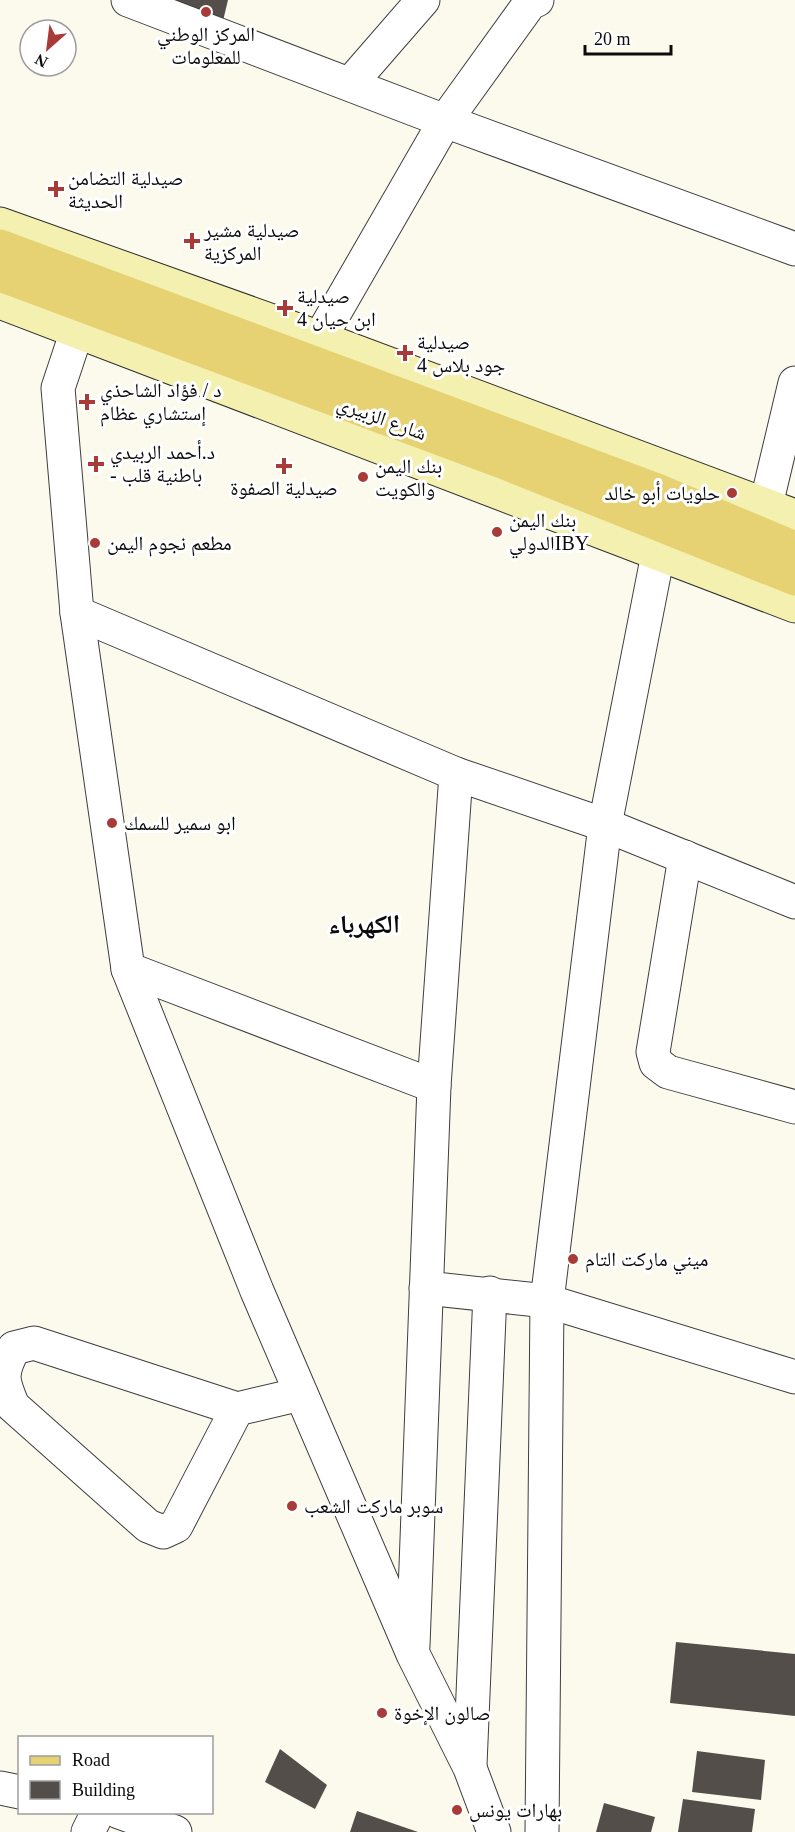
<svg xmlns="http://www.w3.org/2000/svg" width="795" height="1832" viewBox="0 0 795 1832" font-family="'Times New Roman','Noto Naskh Arabic',serif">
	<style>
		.building { fill: #534e49 }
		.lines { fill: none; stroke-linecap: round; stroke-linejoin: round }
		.minor-casing { stroke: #3e3e3e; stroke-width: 35 }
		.secondary-casing { stroke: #2d2d2d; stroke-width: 35 }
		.primary-casing { stroke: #1c1c1c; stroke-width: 35 }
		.minor { stroke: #fff; stroke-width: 33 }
		.secondary { stroke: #f4f1b0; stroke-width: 33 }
		.primary { stroke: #e6d273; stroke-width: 33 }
		.poi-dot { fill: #a83a37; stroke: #fff; stroke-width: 2 }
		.labels { text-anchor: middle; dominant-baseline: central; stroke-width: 6; stroke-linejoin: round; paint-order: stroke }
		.poi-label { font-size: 20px; fill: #0b0b0b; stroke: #fff; text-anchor: start }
		.street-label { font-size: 20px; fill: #0b0b0b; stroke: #fff }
		.district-label { font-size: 26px; font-weight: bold; fill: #0b0b0b; stroke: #fff }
	</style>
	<rect width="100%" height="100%" fill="#fcfaed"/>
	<g class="building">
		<polygon points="152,0 228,0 222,25"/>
		<polygon points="676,1642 795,1654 795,1716 670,1703"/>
		<polygon points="280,1749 327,1785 315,1809 265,1782"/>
		<polygon points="697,1751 765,1760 761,1800 692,1792"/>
		<polygon points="683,1799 755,1809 752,1832 678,1832"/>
		<polygon points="604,1803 655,1817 651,1832 596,1832"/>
		<polygon points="357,1811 418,1832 350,1832"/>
	</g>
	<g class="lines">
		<g class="minor-casing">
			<g id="minor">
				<polyline points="128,0 445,121 795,249"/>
				<polyline points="350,84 423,0"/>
				<polyline points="77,331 58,388 77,613 128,969 257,1291 413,1654 470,1768 494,1832"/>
				<polyline points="320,338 445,121 530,3 537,0"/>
				<polyline points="766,505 795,383"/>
				<polyline points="77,613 456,774 605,825 795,902"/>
				<polyline points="685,857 653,1052 656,1063 668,1072 795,1107"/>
				<polyline points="128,969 434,1086"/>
				<polyline points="426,1288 547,1301 795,1377"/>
				<path d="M237,1409L176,1526L163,1532L148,1526L13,1406C2,1380 0,1374 14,1348L34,1343L237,1409L301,1394"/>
				<polyline points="413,1646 434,1086 456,774"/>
				<polyline points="470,1765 490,1293"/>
				<polyline points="0,1788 20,1792"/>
				<polyline points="119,1812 175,1832"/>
				<polyline points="88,1832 98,1812"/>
				<polyline points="542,1832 547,1301 605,825 658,554"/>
			</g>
		</g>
		<g class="secondary-casing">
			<g id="secondary">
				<polyline points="0,224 320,338 795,516"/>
				<polyline points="0,302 795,606"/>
			</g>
		</g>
		<g class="primary-casing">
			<g id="primary">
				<polyline points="0,246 657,490 795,548"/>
				<polyline points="0,275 502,462 795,579"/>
			</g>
		</g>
		<use href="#minor" class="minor"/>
		<use href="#secondary" class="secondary"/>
		<use href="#primary" class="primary"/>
	</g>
	<g class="poi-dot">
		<circle cx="206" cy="12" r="6"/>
		<path d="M53 180h6v6h6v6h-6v6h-6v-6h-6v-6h6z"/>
		<path d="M189 232h6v6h6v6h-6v6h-6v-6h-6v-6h6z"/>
		<path d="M282 299h6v6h6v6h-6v6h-6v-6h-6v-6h6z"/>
		<path d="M402 344h6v6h6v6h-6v6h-6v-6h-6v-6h6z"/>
		<path d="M84 393h6v6h6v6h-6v6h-6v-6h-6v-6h6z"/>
		<path d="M93 455h6v6h6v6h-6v6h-6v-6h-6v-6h6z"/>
		<path d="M281 457h6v6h6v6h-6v6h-6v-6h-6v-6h6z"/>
		<circle cx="363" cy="477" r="6"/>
		<circle cx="732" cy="493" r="6"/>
		<circle cx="497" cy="532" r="6"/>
		<circle cx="95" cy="543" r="6"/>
		<circle cx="112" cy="823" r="6"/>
		<circle cx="573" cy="1259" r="6"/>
		<circle cx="292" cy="1506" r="6"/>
		<circle cx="382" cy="1713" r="6"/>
		<circle cx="457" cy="1810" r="6"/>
	</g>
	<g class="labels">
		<g class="poi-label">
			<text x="206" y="34" text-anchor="middle">المركز الوطني<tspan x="206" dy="23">للمعلومات</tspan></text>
			<text x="68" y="178">صيدلية التضامن<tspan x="68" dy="23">الحديثة</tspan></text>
			<text x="204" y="230">صيدلية مشير<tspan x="204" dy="23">المركزية</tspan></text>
			<text x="297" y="296">صيدلية<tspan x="297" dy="23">ابن حيان 4</tspan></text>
			<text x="417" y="342">صيدلية<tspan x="417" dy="23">جود بلاس 4</tspan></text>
			<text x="100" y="390">د / فؤاد الشاحذي<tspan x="100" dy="23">إستشاري عظام</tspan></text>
			<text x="110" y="452">د.أحمد الربيدي<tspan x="110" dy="23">- باطنية قلب</tspan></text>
			<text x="375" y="466">بنك اليمن<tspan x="375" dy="23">والكويت</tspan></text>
			<text x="284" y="488" text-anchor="middle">صيدلية الصفوة</text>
			<text x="720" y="493" text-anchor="end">حلويات أبو خالد</text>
			<text x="509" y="520">بنك اليمن<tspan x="509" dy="23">الدوليIBY</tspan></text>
			<text x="107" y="543">مطعم نجوم اليمن</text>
			<text x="124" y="823">ابو سمير للسمك</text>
			<text x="585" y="1259">ميني ماركت التام</text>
			<text x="304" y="1506">سوبر ماركت الشعب</text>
			<text x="394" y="1713">صالون الإخوة</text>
			<text x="469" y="1810">بهارات يونس</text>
		</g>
		<g class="street-label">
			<text transform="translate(382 418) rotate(20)">شارع الزبيري</text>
		</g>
		<g class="district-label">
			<text x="364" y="924">الكهرباء</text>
		</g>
	</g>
	<rect x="18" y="1736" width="195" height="78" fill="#ffffff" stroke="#9d9d9d" stroke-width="1.5"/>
	<rect x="30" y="1756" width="30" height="9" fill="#e6d273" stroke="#9d9d9d" stroke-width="1.5"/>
	<text x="72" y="1766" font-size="18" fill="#0b0b0b">Road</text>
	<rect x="30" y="1781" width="30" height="18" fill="#534e49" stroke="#9d9d9d" stroke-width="1.5"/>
	<text x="72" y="1796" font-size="18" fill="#0b0b0b">Building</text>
	<g transform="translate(48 48) rotate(208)"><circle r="28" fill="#ffffff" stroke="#9d9d9d" stroke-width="1.5"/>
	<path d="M0-4.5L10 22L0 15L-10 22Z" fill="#a83a37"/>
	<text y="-9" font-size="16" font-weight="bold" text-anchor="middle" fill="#0b0b0b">N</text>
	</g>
	<path d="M585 45v9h86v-9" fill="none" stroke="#0b0b0b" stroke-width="3"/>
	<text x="594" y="45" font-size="18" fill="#0b0b0b" stroke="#ffffff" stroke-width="4.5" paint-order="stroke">20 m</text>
</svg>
